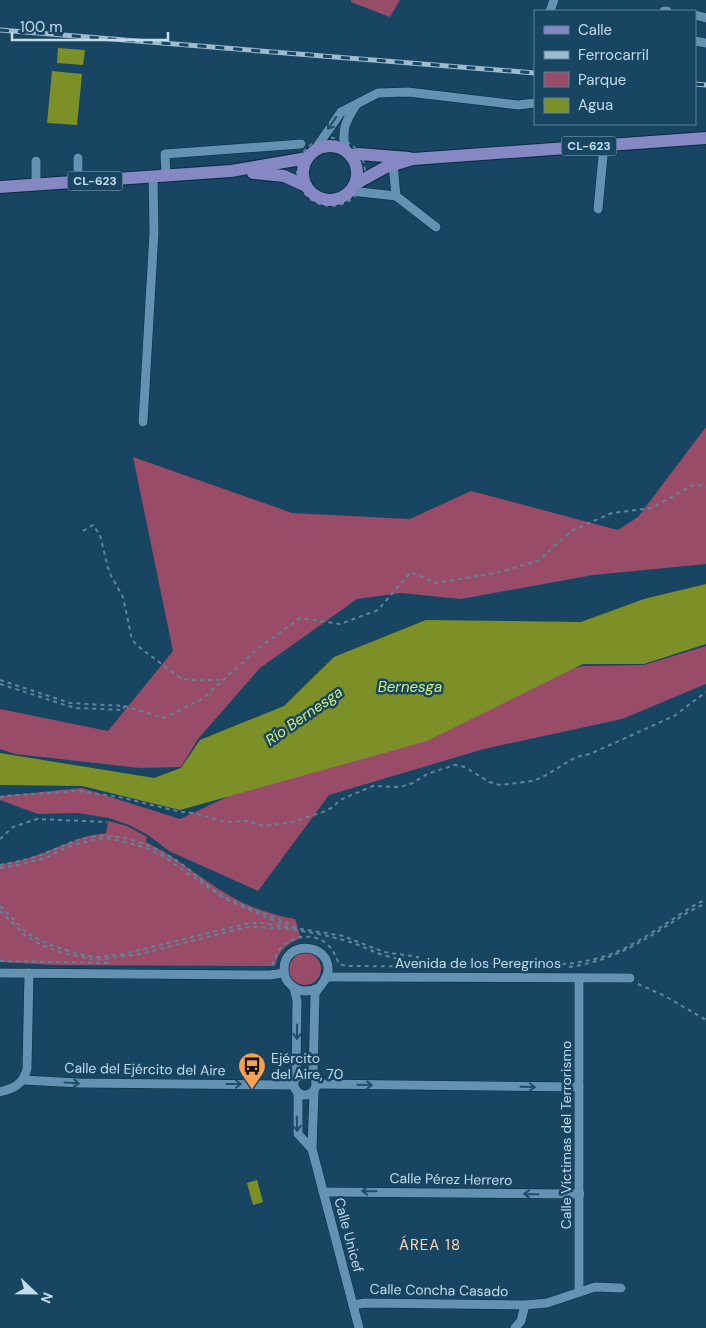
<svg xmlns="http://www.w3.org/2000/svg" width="706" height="1328" viewBox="0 0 706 1328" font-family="'DM Sans',sans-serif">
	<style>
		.green { fill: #984c67 }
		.water { fill: #7d9028 }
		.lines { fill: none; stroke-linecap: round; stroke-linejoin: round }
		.minor-casing { stroke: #082b40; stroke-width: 10 }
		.major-casing { stroke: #082b40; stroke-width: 14 }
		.path { stroke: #60849c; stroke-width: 2; stroke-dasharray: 4 4; stroke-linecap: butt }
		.minor { stroke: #6492b2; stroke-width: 9 }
		.major { stroke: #8588c2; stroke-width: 12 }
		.rail-casing { stroke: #9fbbce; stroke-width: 5 }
		.rail { stroke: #184662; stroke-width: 3; stroke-dasharray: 9; stroke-linecap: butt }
		.oneway { stroke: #204e6a }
		.labels { text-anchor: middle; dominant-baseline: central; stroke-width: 5; stroke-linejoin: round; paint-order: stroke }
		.shield { fill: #184662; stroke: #90aec3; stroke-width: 1 }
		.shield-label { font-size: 12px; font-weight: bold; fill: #c4dbec }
		.street-label { font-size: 14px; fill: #c4dbec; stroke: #184662 }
		.poi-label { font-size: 14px; fill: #c4dbec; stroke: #184662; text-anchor: start }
		.water-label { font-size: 15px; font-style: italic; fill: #d5ef6d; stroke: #184662 }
		.neighbourhood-label { font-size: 15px; letter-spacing: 1px; fill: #fed6b8; stroke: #184662 }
	</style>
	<rect width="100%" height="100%" fill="#184662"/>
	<g class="green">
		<polygon points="351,0 400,0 390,17 351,2"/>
		<polygon points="706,427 706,564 593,575 461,599 401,593 357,599 260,668 198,739 181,767 140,768 15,754 0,749 0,709 108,731 173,651 133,457 292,513 410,519 471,491 618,530 638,517"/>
		<polygon points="706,646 706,684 622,719 484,749 329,795 258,891 169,851 148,835 129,825 109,818 78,813 38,814 0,800 0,796 82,788 180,819 420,707 583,666 644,665"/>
		<path d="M108,821L127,826L147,837L146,842C178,858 202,880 232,897C251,908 274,915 295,919L301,938C286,944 278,951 275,966L56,965L0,962V864C37,861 69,837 106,833Z"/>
		<circle cx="305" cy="969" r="16"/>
	</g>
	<g class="water">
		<polygon points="58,48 85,50 83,65 57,63"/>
		<polygon points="52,71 82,74 77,125 47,123"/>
		<polygon points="706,584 706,644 644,664 583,664 427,741 180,810 82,786 0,785 0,753 154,778 181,768 200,740 284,706 334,657 426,620 581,622 644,599"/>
		<polygon points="257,1180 263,1202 253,1205 247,1183"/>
	</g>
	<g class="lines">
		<g class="minor-casing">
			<g id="minor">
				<polyline points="550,11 554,0"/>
				<polyline points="664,11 667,11"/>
				<polyline points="695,15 706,18"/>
				<polyline points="695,41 706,43"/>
				<polyline points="314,151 341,112 378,93 408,92 518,105 535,103"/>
				<path d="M346,151C341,130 345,122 356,105"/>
				<polyline points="78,158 78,182"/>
				<polyline points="36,161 36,185"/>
				<polyline points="393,164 396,196 436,227"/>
				<polyline points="166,176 165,154 301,144"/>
				<polyline points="351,191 396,196"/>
				<polyline points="598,209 604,145"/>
				<polyline points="143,422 154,232 153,176"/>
				<polyline points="0,973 270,975 284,973"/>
				<polyline points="326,977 630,978"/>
				<polyline points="294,988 297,1001 296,1077"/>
				<circle cx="305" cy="1084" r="11"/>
				<path d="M313,1076L315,994C319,986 327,981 328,971C330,942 284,940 284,969C284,976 287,982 292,986C300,993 309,992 318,988"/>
				<polyline points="23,1080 79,1083 293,1085"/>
				<polyline points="316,1084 579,1087"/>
				<polyline points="314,1091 312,1149 359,1328"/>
				<path d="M0,1092C15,1088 23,1084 27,1069L29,973"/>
				<polyline points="298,1093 298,1134 312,1149"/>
				<polyline points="323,1192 580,1194"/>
				<polyline points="579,1292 579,978"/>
				<polyline points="353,1305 365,1303 525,1305 547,1303 595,1287 621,1288"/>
				<polyline points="515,1328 521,1321 525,1305"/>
			</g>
		</g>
		<g class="major-casing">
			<g id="major">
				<circle cx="330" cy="173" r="27"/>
				<polyline points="351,155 359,154 409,158"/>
				<polyline points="253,173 284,176 306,186"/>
				<polyline points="355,184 386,167 413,159 706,138"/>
				<polyline points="0,187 231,171 307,158"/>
			</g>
		</g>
		<g class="path">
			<circle cx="331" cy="172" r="34"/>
			<path d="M83,531L93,525L100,535L109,572L123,597L132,640L139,647L179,677C194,683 208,679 224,680"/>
			<polyline points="0,680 70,703 124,706 164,718 202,699 260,647 300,618 340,624 378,610 411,572 436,583 495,573 538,561 571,531 612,513 652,508 695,484 706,487"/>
			<polyline points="0,684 65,705 76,708 123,710 124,706"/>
			<polyline points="0,798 3,796 79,791 119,797 181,812 193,813 226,822 248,821 263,826 293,822 323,812 333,807 340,800 373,786 400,787 413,783 427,774 455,765 465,767 489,782 500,785 532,781 541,778 576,757 590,754 674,716 706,692"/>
			<polyline points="0,839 13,827 37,819 107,822"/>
			<path d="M0,865C16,862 32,859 48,852C64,846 79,837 98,836C128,834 159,848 183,865C197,875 210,889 225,897C248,909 273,915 295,927"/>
			<polyline points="0,868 19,865 46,858 67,847 93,840 105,838 117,840 143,847 160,854 225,899 287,926"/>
			<polyline points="0,906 28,934 48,944 75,953 88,956 99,957 123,954 233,927 250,923 261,923 326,933 343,936 384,952 418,957 418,966"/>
			<path d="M0,911L26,936L41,945L63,953L96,960L140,954L247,927C282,927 317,932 350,942C363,946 374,953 387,956C397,959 406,960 416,964"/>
			<polyline points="0,961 110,963"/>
			<path d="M418,962L563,964C578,963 593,960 608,955C638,945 671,919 698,903L706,900"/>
			<path d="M272,965C274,960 276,954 279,950C291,934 316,932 329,946C334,951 336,957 339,964L346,966L520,967"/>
			<path d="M569,967C605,962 634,947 665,927C678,919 692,908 706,904"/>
			<polyline points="638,984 665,996 706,1020"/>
		</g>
		<use href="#minor" class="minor"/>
		<use href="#major" class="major"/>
		<g class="rail-casing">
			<g id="rail">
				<polyline points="0,30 535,73"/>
				<polyline points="695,84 706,85"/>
			</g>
		</g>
		<use href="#rail" class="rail"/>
	</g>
	<defs><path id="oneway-shaft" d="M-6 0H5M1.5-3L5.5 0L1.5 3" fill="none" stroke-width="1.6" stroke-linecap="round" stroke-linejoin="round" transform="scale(1.25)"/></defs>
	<g class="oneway">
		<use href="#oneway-shaft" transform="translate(332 123) rotate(125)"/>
		<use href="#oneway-shaft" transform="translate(297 1032) rotate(91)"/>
		<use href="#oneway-shaft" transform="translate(72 1083) rotate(3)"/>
		<use href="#oneway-shaft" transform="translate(234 1084)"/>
		<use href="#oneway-shaft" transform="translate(365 1085) rotate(1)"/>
		<use href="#oneway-shaft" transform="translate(528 1087) rotate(1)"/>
		<use href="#oneway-shaft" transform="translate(297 1124) rotate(88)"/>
		<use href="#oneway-shaft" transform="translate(369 1191) rotate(-179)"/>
		<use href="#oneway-shaft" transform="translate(531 1194) rotate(-179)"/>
	</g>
	<defs>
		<g id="bus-pin" transform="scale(1.4375)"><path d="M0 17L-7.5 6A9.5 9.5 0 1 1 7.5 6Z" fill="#fa9f4f" stroke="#184662"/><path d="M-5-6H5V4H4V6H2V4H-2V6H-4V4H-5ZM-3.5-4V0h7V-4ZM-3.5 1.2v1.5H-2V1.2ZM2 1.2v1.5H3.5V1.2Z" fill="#111"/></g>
	</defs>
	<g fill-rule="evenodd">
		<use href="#bus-pin" x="252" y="1066"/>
	</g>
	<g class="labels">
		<g class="shield">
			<rect x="561.5" y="136.5" width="55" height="19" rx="4"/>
			<rect x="67.5" y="171.5" width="55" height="19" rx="4"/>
		</g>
		<g class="shield-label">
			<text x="589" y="146">CL-623</text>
			<text x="95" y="181">CL-623</text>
		</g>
		<g class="street-label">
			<text x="478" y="963">Avenida de los Peregrinos</text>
			<text transform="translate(145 1069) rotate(1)">Calle del Ejército del Aire</text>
			<text transform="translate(566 1135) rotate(-90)">Calle Víctimas del Terrorismo</text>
			<text transform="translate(451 1179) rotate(1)">Calle Pérez Herrero</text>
			<text transform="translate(349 1235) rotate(75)">Calle Unicef</text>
			<text transform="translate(439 1290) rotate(1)">Calle Concha Casado</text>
		</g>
		<g class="poi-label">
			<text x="271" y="1058">Ejército<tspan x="271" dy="16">del Aire, 70</tspan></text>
		</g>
		<g class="water-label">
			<text x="410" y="687">Bernesga</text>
			<text transform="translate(304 716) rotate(-35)">Río Bernesga</text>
		</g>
		<g class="neighbourhood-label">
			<text x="430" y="1245">ÁREA 18</text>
		</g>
	</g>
	<rect x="534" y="10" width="162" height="115" fill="#184662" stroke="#5d8299"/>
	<rect x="544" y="26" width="25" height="8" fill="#8588c2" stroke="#5d8299"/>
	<text x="578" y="35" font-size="15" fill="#c4dbec">Calle</text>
	<rect x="544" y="51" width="25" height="8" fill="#9fbbce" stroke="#5d8299"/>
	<text x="578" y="60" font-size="15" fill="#c4dbec">Ferrocarril</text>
	<rect x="544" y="72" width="25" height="15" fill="#984c67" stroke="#5d8299"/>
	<text x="578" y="85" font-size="15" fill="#c4dbec">Parque</text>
	<rect x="544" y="98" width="25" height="15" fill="#7d9028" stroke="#5d8299"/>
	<text x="578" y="110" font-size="15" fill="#c4dbec">Agua</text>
	<g transform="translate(35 1293) rotate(112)" stroke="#184662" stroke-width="4" paint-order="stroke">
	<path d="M0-4L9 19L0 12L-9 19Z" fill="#c4dbec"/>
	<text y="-8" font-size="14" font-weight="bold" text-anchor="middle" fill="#c4dbec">N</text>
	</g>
	<path d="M12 32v8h156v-8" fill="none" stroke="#c4dbec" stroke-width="2.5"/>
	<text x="20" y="32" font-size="15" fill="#c4dbec" stroke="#184662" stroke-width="4" paint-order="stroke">100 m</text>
</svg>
